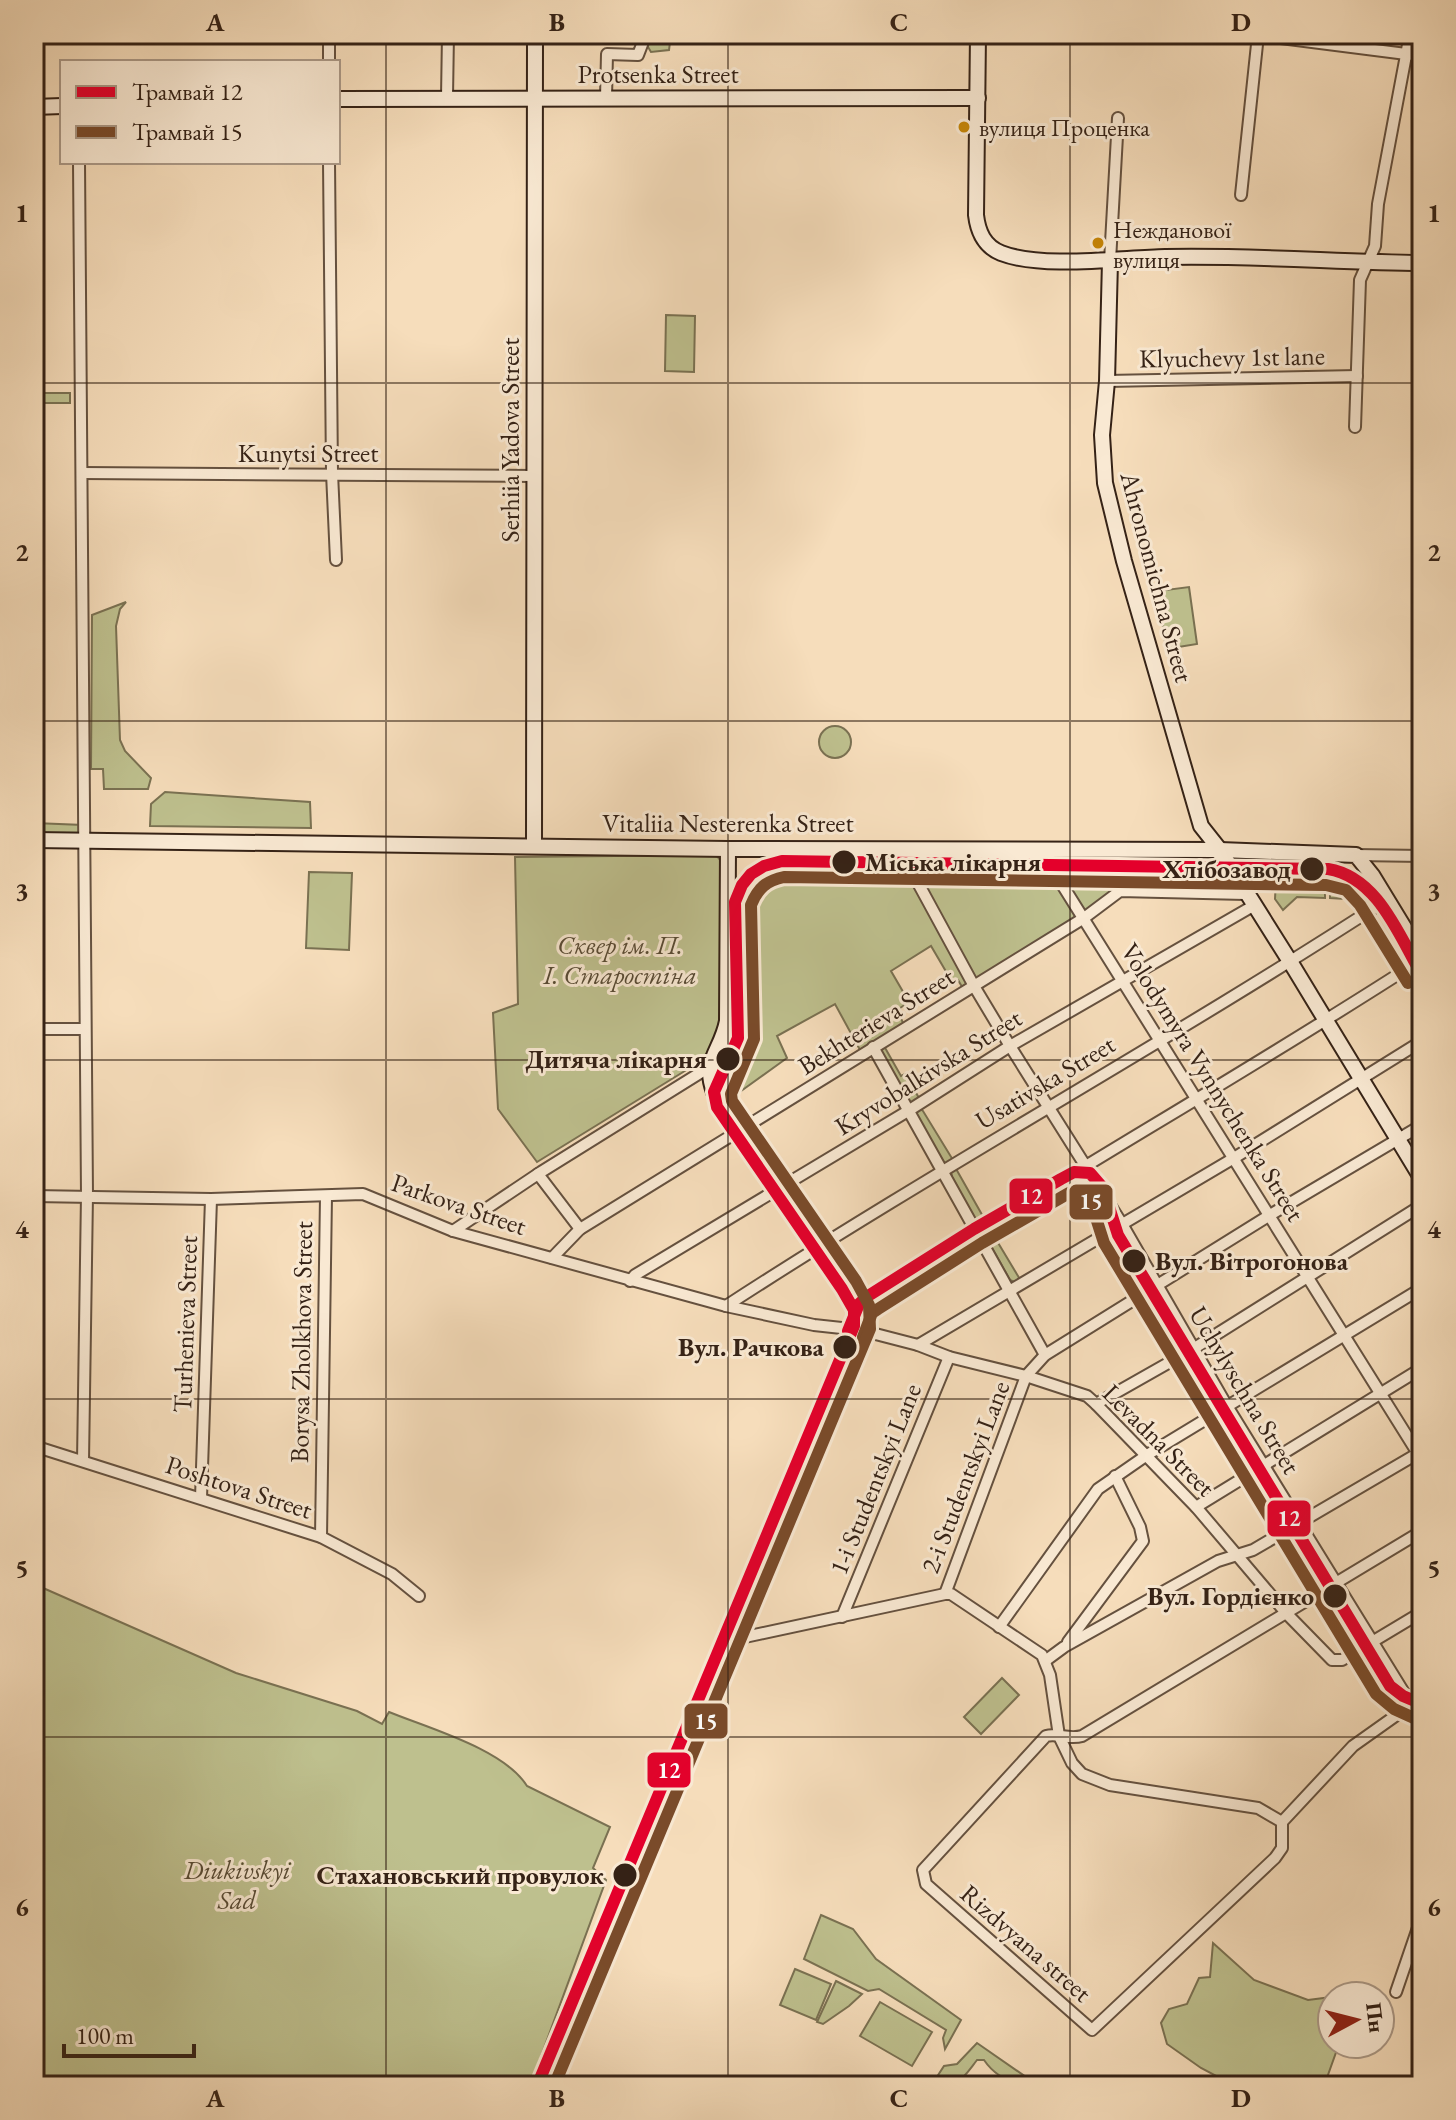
<svg xmlns="http://www.w3.org/2000/svg" width="1456" height="2120" viewBox="0 0 1456 2120" font-family="'EB Garamond',serif">
	<style>
		.green { fill: #bec08e; stroke: #7a7152; stroke-width: 2 }
		.lines { fill: none; stroke-linecap: round; stroke-linejoin: round }
		.street-casing { stroke: #65513f; stroke-width: 14 }
		.secondary-casing { stroke: #352216; stroke-width: 18 }
		.street { stroke: #f9e9d3; stroke-width: 10 }
		.secondary { stroke: #f9e9d3; stroke-width: 14 }
		.tram-1-casing { stroke: #f9e9d3; stroke-width: 18 }
		.tram-2-casing { stroke: #f9e9d3; stroke-width: 18 }
		.tram-1 { stroke: #e4002b; stroke-width: 12 }
		.tram-2 { stroke: #7a4b2a; stroke-width: 12 }
		.grid { fill: none; stroke: #352216; stroke-width: 2; stroke-opacity: 0.55 }
		.bus-dot { fill: #c68506; stroke: #f9e9d3; stroke-width: 3 }
		.stop-dot { fill: #352216; stroke: #f9e9d3; stroke-width: 3 }
		.labels { text-anchor: middle; dominant-baseline: central; stroke-width: 6; stroke-linejoin: round; paint-order: stroke }
		.bus-label { font-size: 24px; fill: #352216; stroke: #f9e9d3; text-anchor: start }
		.street-label { font-size: 26px; fill: #352216; stroke: #f9e9d3 }
		.stop-label { font-size: 26px; font-weight: bold; fill: #352216; stroke: #f9e9d3; text-anchor: end }
		.park-label { font-size: 26px; font-style: italic; fill: #574a34; stroke: #f9e9d3 }
		.line-badge { stroke: #f9e9d3; stroke-width: 3 }
		.badge-label { font-size: 22px; text-anchor: middle; font-weight: bold; fill: #fff }
		.neatline { fill: none; stroke: #352216; stroke-width: 3 }
		.grid-label { font-size: 26px; text-anchor: middle; font-weight: bold; fill: #352216 }
	</style>
	<rect width="100%" height="100%" fill="#f6ddbb"/>
	<filter id="stains"><feTurbulence type="fractalNoise" baseFrequency=".0025" numOctaves="4"/><feColorMatrix values="0 0 0 0 .2 0 0 0 0 .09 0 0 0 0 .02 0 0 0 .5 -.17"/></filter>
	<radialGradient id="worn" r=".72"><stop offset=".6" stop-color="#630" stop-opacity="0"/><stop offset="1" stop-color="#630" stop-opacity=".3"/></radialGradient>
	<g class="green">
		<polygon points="648,34 671,34 669,50 651,52 648,47"/>
		<polygon points="666,315 695,316 694,372 665,371"/>
		<rect x="34" y="393" width="36" height="10"/>
		<polygon points="1189,587 1197,644 1166,649 1158,591"/>
		<polygon points="126,602 120,609 116,626 120,740 125,751 151,778 148,789 104,789 103,769 91,769 92,615"/>
		<circle cx="835" cy="742" r="16"/>
		<polygon points="165,792 310,802 311,828 150,826 151,804"/>
		<polygon points="34,823 83,825 80,834 34,833"/>
		<polygon points="716,855 722,862 722,1018 711,1050 688,1069 537,1162 498,1109 493,1013 518,1004 515,857"/>
		<polygon points="309,872 352,873 349,950 306,948"/>
		<polygon points="1049,873 1220,879 1222,890 1118,889 964,990 958,980 951,980 931,946 891,971 909,1002 897,1010 905,1027 860,1050 835,1004 777,1036 787,1058 730,1099 726,1086 741,1042 739,904 757,881 776,877"/>
		<polygon points="1320,873 1325,875 1325,898 1297,897 1283,910 1275,899 1276,879"/>
		<polygon points="1330,875 1345,879 1365,900 1330,898"/>
		<polygon points="884,1046 901,1076 905,1074 919,1098 909,1104 879,1049"/>
		<polygon points="920,1108 923,1111 953,1160 945,1164 914,1112"/>
		<polygon points="955,1167 985,1220 982,1222 975,1219 952,1177 951,1171"/>
		<polygon points="991,1231 1021,1281 1017,1283 1010,1280 986,1237"/>
		<path d="M34,1584L236,1673L357,1711L382,1724L389,1712C428,1728 504,1749 527,1786L610,1827L593,1868L606,1880L530,2086H34Z"/>
		<polygon points="1002,1678 1019,1695 981,1734 964,1717"/>
		<polygon points="821,1915 853,1929 876,1959 961,2020 945,2049 943,2038 946,2030 879,1989 868,1991 804,1959"/>
		<polygon points="1213,1943 1254,1980 1308,2000 1332,1997 1332,2044 1339,2044 1324,2086 1235,2086 1201,2068 1167,2044 1161,2023 1169,2009 1187,2004 1199,1978 1210,1977"/>
		<polygon points="795,1969 831,1984 816,2020 780,2005"/>
		<polygon points="836,1981 862,1994 849,2006 823,2024 817,2022"/>
		<polygon points="880,2002 932,2032 912,2066 860,2036"/>
		<path d="M977,2043L1039,2086C1017,2086 997,2079 984,2060H977C960,2082 960,2086 931,2086L944,2066L957,2064Z"/>
	</g>
	<g class="lines">
		<g class="street-casing">
			<g id="street">
				<polyline points="1248,34 1422,56"/>
				<polyline points="329,62 329,34"/>
				<polyline points="447,97 448,34"/>
				<polyline points="606,98 607,54 638,55 643,42 643,34"/>
				<polyline points="79,162 87,1195 83,1461"/>
				<polyline points="329,162 332,473 336,560"/>
				<polyline points="1241,195 1258,35"/>
				<polyline points="1110,261 1118,118"/>
				<polyline points="1107,381 1357,376"/>
				<polyline points="1355,427 1360,280 1375,246 1378,204 1410,34"/>
				<polyline points="82,473 534,476"/>
				<polyline points="899,848 974,986 1010,1046 1122,1224 1227,1406 1406,1696 1422,1706"/>
				<polyline points="1045,849 1058,878 1422,1460"/>
				<polyline points="1356,855 1422,856"/>
				<polyline points="34,1029 85,1029"/>
				<polyline points="873,1047 1045,1355"/>
				<polyline points="538,1174 580,1229"/>
				<polyline points="34,1196 211,1199 363,1194 453,1231 726,1306 814,1325 860,1330 918,1345 949,1357 1026,1376 1087,1396 1096,1404 1196,1507 1287,1614 1332,1660 1342,1660 1422,1612"/>
				<polyline points="453,1231 541,1172 708,1068"/>
				<polyline points="552,1258 580,1229 1084,918 1120,891 1245,894"/>
				<polyline points="630,1281 635,1275 908,1111 1010,1046 1253,906"/>
				<path d="M726,1306C943,1165 1171,1040 1388,899"/>
				<path d="M860,1307C1045,1186 1237,1079 1422,959"/>
				<polyline points="918,1345 1234,1158 1422,1041"/>
				<polyline points="1096,1404 1193,1349 1422,1205"/>
				<polyline points="34,1446 321,1537 392,1574 419,1596"/>
				<polyline points="201,1498 211,1199"/>
				<polyline points="1196,1507 1422,1368"/>
				<polyline points="321,1537 326,1196"/>
				<polyline points="945,1594 1026,1376 1045,1355 1270,1215 1422,1125"/>
				<polyline points="842,1617 949,1357"/>
				<polyline points="999,1627 1098,1489 1147,1455 1422,1288"/>
				<polyline points="731,1640 945,1594 951,1594 1042,1655 1050,1675 1059,1736 1072,1763 1082,1774 1110,1785 1258,1808 1282,1822"/>
				<polyline points="1068,1642 1143,1541 1140,1527 1115,1476"/>
				<polyline points="1045,1661 1064,1647 1218,1561 1253,1550 1422,1451"/>
				<path d="M1282,1822V1848L1275,1858L1092,2030L926,1884L923,1870L1046,1736C1058,1733 1069,1740 1082,1736L1422,1531"/>
				<polyline points="1282,1822 1353,1746 1422,1697"/>
				<polyline points="1396,1992 1422,1916"/>
			</g>
		</g>
		<g class="secondary-casing">
			<g id="secondary">
				<path d="M978,34L976,215C978,232 984,246 1001,253C1042,269 1120,258 1165,257C1251,255 1337,262 1422,263"/>
				<polyline points="338,99 978,98"/>
				<polyline points="34,107 62,106"/>
				<polyline points="1110,261 1107,381 1102,435 1105,483 1124,561 1201,826 1220,850 1291,963 1422,1179"/>
				<polyline points="34,840 728,849 1220,850 1356,855 1372,875 1422,957"/>
				<polyline points="534,846 535,34"/>
				<path d="M549,2086L688,1758L731,1640L860,1330L861,1311L854,1295L817,1246L714,1092C702,1060 721,1052 727,1021L728,849"/>
			</g>
		</g>
		<use href="#street" class="street"/>
		<use href="#secondary" class="secondary"/>
		<g class="tram-1-casing">
			<g id="tram-1">
				<polyline points="848,1331 859,1304 868,1296 974,1229 1061,1179 1074,1172 1090,1173 1103,1188 1118,1235 1390,1686 1403,1696 1422,1704"/>
				<path d="M537,2086L854,1326V1310L842,1289L717,1107L714,1092L738,1038L735,902L742,885L751,874L764,866L782,861L1328,869C1378,877 1399,936 1422,975"/>
			</g>
		</g>
		<g class="tram-2-casing">
			<g id="tram-2">
				<polyline points="863,1337 872,1313 878,1309 982,1243 1069,1193 1082,1189 1089,1196 1104,1243 1376,1694 1394,1709 1416,1719"/>
				<path d="M554,2086L870,1329L869,1305L856,1281L732,1101L731,1094L754,1039L751,905C758,888 766,881 784,877L1326,885L1346,890L1360,905L1408,983"/>
			</g>
		</g>
		<use href="#tram-1" class="tram-1"/>
		<use href="#tram-2" class="tram-2"/>
	</g>
	<path class="grid" d="M386,34V2086M728,34V2086M1070,34V2086M34,383H1422M34,721H1422M34,1060H1422M34,1399H1422M34,1737H1422"/>
	<g class="bus-dot">
		<circle cx="964" cy="127" r="7"/>
		<circle cx="1098" cy="243" r="7"/>
	</g>
	<g class="stop-dot">
		<circle cx="844" cy="862" r="13"/>
		<circle cx="1312" cy="869" r="13"/>
		<circle cx="728" cy="1059" r="13"/>
		<circle cx="1134" cy="1261" r="13"/>
		<circle cx="845" cy="1347" r="13"/>
		<circle cx="1335" cy="1596" r="13"/>
		<circle cx="625" cy="1875" r="13"/>
	</g>
	<g class="labels">
		<g class="bus-label">
			<text x="979" y="127">вулиця Проценка</text>
			<text x="1113" y="229">Нежданової<tspan x="1113" dy="30">вулиця</tspan></text>
		</g>
		<g class="street-label">
			<text x="658" y="74">Protsenka Street</text>
			<text transform="translate(1232 357) rotate(-1)">Klyuchevy 1st lane</text>
			<text transform="translate(510 440) rotate(-90)">Serhiia Yadova Street</text>
			<text x="308" y="453">Kunytsi Street</text>
			<text transform="translate(1157 577) rotate(75)">Ahronomichna Street</text>
			<text x="728" y="823">Vitaliia Nesterenka Street</text>
			<text transform="translate(876 1021) rotate(-32)">Bekhterieva Street</text>
			<text transform="translate(928 1072) rotate(-32)">Kryvobalkivska Street</text>
			<text transform="translate(1045 1082) rotate(-31)">Usativska Street</text>
			<text transform="translate(1213 1082) rotate(58)">Volodymyra Vynnychenka Street</text>
			<text transform="translate(459 1204) rotate(19)">Parkova Street</text>
			<text transform="translate(185 1324) rotate(-88)">Turhenieva Street</text>
			<text transform="translate(301 1342) rotate(-89)">Borysa Zholkhova Street</text>
			<text transform="translate(1245 1390) rotate(59)">Uchylyschna Street</text>
			<text transform="translate(1159 1440) rotate(45)">Levadna Street</text>
			<text transform="translate(965 1477) rotate(-69)">2-i Studentskyi Lane</text>
			<text transform="translate(875 1479) rotate(-68)">1-i Studentskyi Lane</text>
			<text transform="translate(239 1487) rotate(18)">Poshtova Street</text>
			<text transform="translate(1026 1943) rotate(41)">Rizdvyana street</text>
		</g>
		<g class="stop-label">
			<text x="865" y="862" text-anchor="start">Міська лікарня</text>
			<text x="1291" y="869">Хлібозавод</text>
			<text x="707" y="1059">Дитяча лікарня</text>
			<text x="1155" y="1261" text-anchor="start">Вул. Вітрогонова</text>
			<text x="824" y="1347">Вул. Рачкова</text>
			<text x="1314" y="1596">Вул. Гордієнко</text>
			<text x="604" y="1875">Стахановський провулок</text>
		</g>
		<g class="park-label">
			<text x="620" y="945">Сквер ім. П.<tspan x="620" dy="30">І. Старостіна</tspan></text>
			<text x="237" y="1870">Diukivskyi<tspan x="237" dy="30">Sad</tspan></text>
		</g>
	</g>
	<g class="line-badge">
		<rect x="1008" y="1177" width="46" height="38" rx="8" fill="#e4002b"/>
		<rect x="1068" y="1183" width="46" height="38" rx="8" fill="#7a4b2a"/>
		<rect x="1266" y="1499" width="46" height="39" rx="8" fill="#e4002b"/>
		<rect x="683" y="1702" width="46" height="38" rx="8" fill="#7a4b2a"/>
		<rect x="646" y="1751" width="46" height="38" rx="8" fill="#e4002b"/>
	</g>
	<g class="badge-label">
		<text x="1031" y="1204">12</text>
		<text x="1091" y="1209">15</text>
		<text x="1289" y="1526">12</text>
		<text x="706" y="1729">15</text>
		<text x="669" y="1778">12</text>
	</g>
	<rect width="1456" height="2120" fill="none" stroke="#f6ddbb" stroke-width="88"/>
	<rect x="60" y="60" width="280" height="104" fill="#f9e9d3" stroke="#ab9987" stroke-width="2"/>
	<rect x="76" y="86" width="40" height="12" fill="#e4002b" stroke="#ab9987" stroke-width="2"/>
	<text x="132" y="100" font-size="24" fill="#352216">Трамвай 12</text>
	<rect x="76" y="126" width="40" height="12" fill="#7a4b2a" stroke="#ab9987" stroke-width="2"/>
	<text x="132" y="140" font-size="24" fill="#352216">Трамвай 15</text>
	<g transform="translate(1356 2020) rotate(83)"><circle r="38" fill="#f9e9d3" stroke="#ab9987" stroke-width="2"/>
	<path d="M0-6L14 30L0 20L-14 30Z" fill="#8f2418"/>
	<text y="-12" font-size="22" font-weight="bold" text-anchor="middle" fill="#352216">Пн</text>
	</g>
	<path d="M64 2044v12h130v-12" fill="none" stroke="#352216" stroke-width="4"/>
	<text x="76" y="2044" font-size="24" fill="#352216" stroke="#f9e9d3" stroke-width="6" paint-order="stroke">100 m</text>
	<rect x="44" y="44" width="1368" height="2032" class="neatline"/>
	<g class="grid-label">
		<text x="215" y="31">A</text>
		<text x="557" y="31">B</text>
		<text x="899" y="31">C</text>
		<text x="1241" y="31">D</text>
		<text x="22" y="222">1</text>
		<text x="1434" y="222">1</text>
		<text x="22" y="561">2</text>
		<text x="1434" y="561">2</text>
		<text x="22" y="900">3</text>
		<text x="1434" y="900">3</text>
		<text x="22" y="1238">4</text>
		<text x="1434" y="1238">4</text>
		<text x="22" y="1577">5</text>
		<text x="1434" y="1577">5</text>
		<text x="22" y="1916">6</text>
		<text x="1434" y="1916">6</text>
		<text x="215" y="2107">A</text>
		<text x="557" y="2107">B</text>
		<text x="899" y="2107">C</text>
		<text x="1241" y="2107">D</text>
	</g>
	<rect width="100%" height="100%" filter="url(#stains)"/>
	<rect width="100%" height="100%" fill="url(#worn)"/>
</svg>
